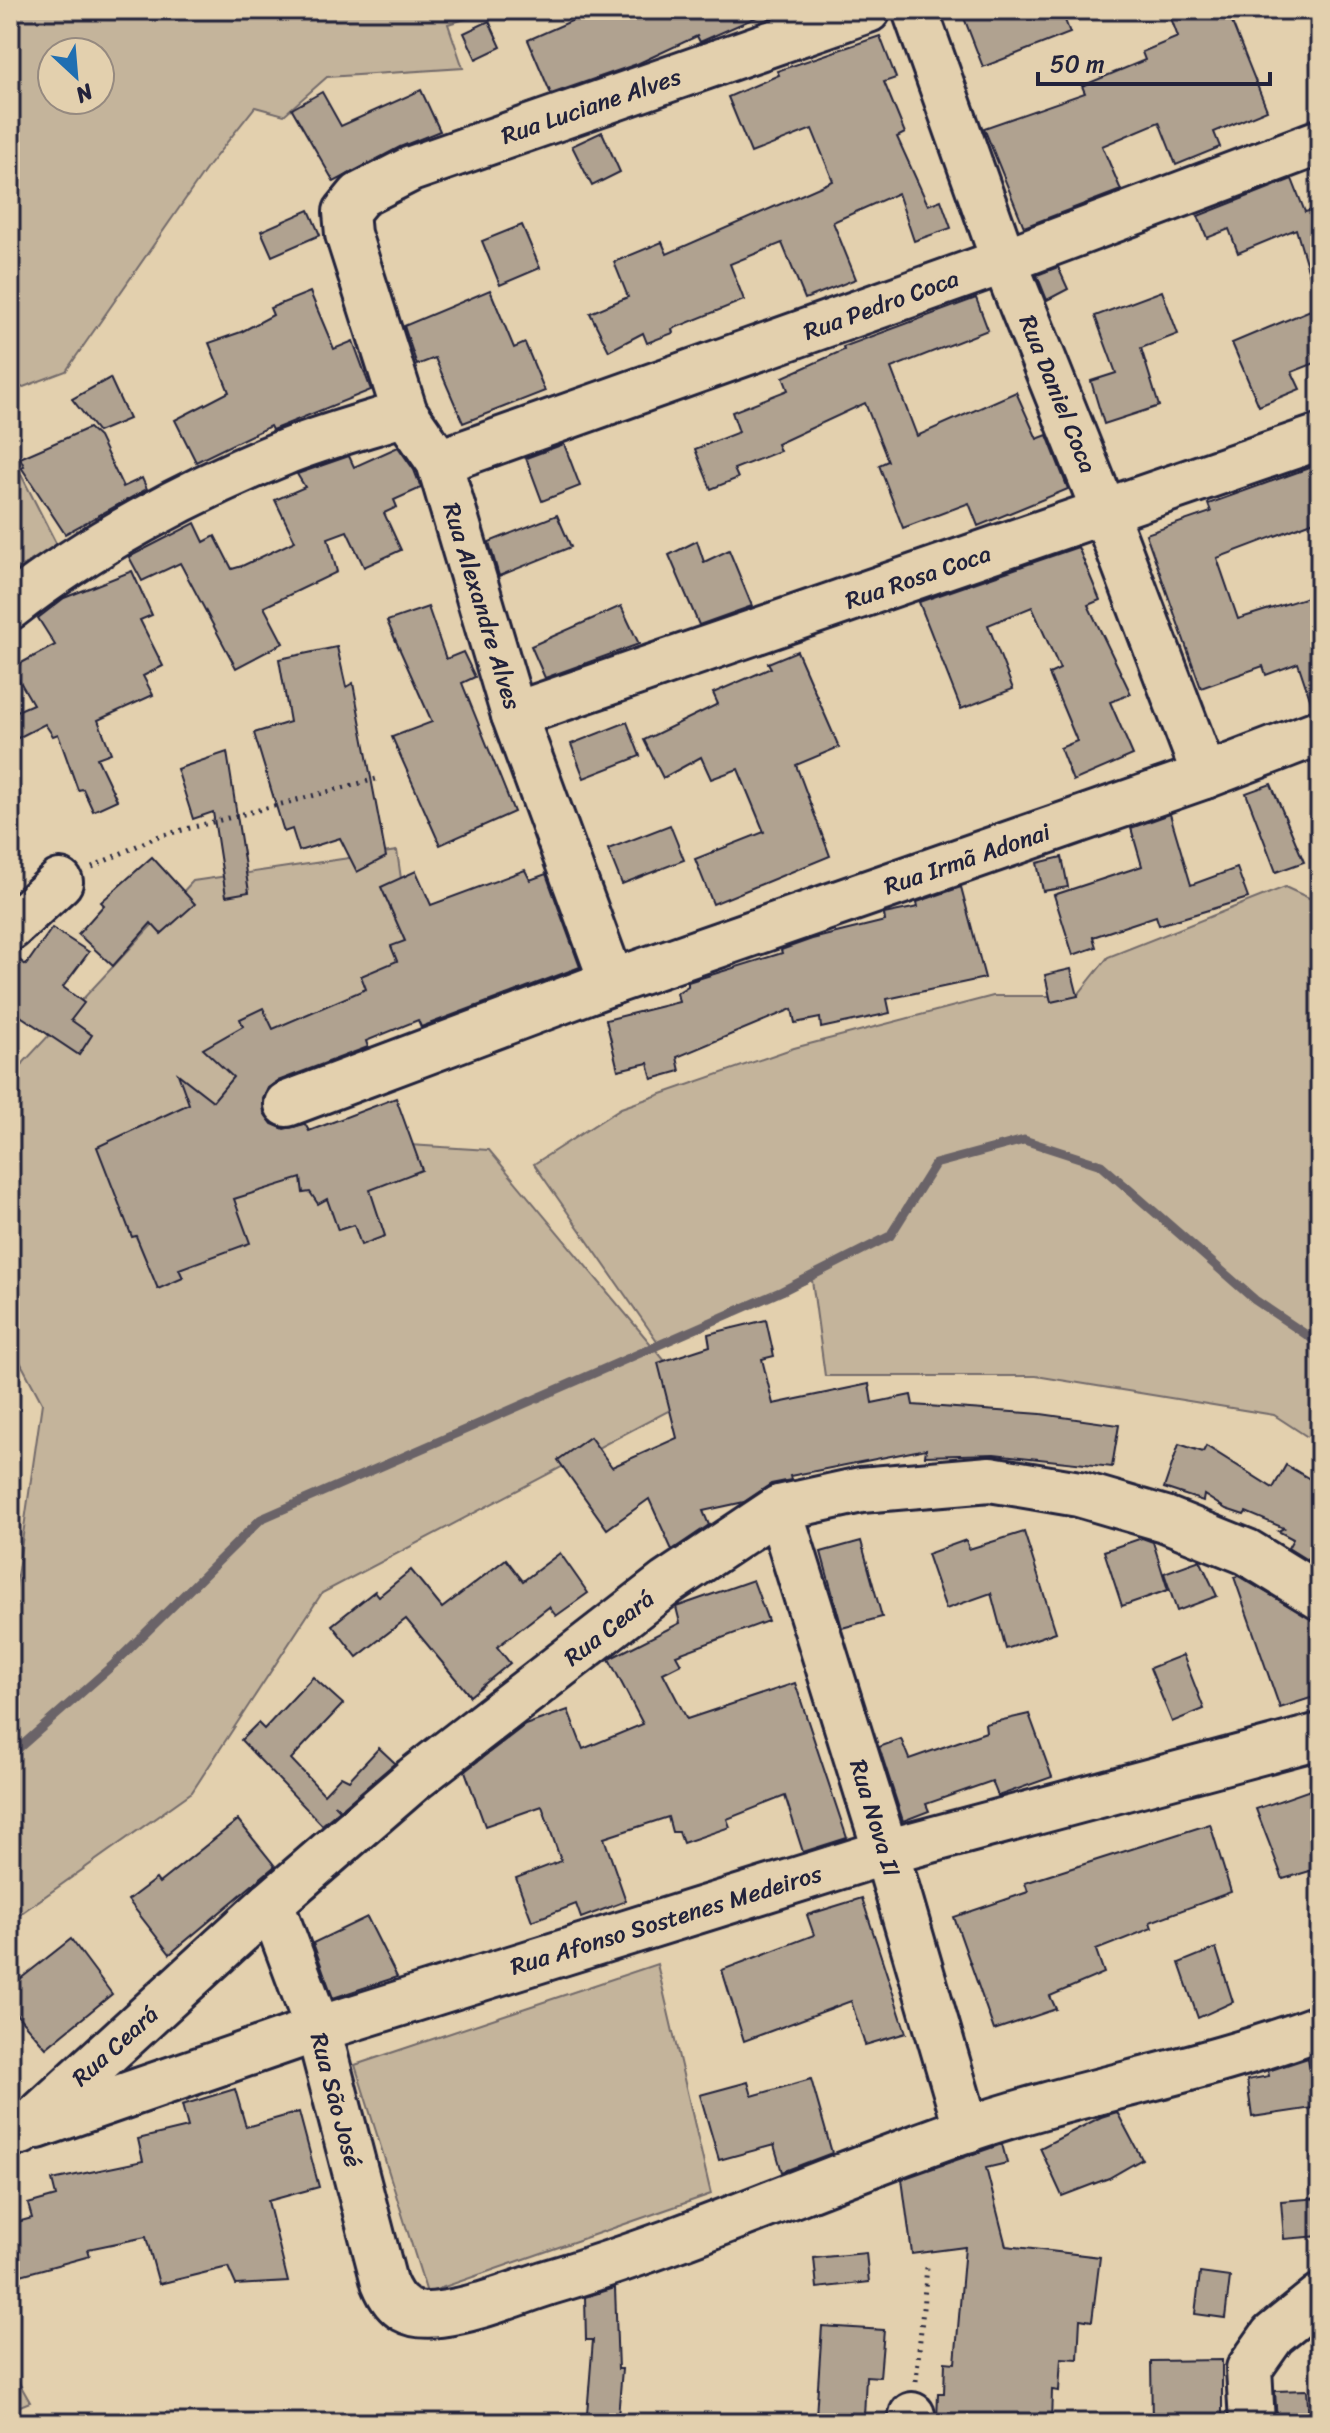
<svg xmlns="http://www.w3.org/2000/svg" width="1330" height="2433" viewBox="0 0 1330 2433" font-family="Sriracha,sans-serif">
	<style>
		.green { fill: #c4b49b; stroke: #736b6b; stroke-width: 2; fill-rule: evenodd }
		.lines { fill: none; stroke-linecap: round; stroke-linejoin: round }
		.stream { stroke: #6b6467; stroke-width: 9 }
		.building { fill: #b0a290; stroke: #22223b; stroke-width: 2 }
		.minor-casing { stroke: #22223b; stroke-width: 50 }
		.path { stroke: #22223b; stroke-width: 5; stroke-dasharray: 2 6; stroke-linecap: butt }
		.minor { stroke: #e3d0ae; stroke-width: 44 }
		.labels { text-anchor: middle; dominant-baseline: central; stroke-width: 6; stroke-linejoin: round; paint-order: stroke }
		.street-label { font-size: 24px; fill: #22223b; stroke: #e3d0ae }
	</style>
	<rect width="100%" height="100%" fill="#e3d0ae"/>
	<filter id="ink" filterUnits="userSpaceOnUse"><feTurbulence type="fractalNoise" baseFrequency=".0125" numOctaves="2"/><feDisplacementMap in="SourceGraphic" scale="16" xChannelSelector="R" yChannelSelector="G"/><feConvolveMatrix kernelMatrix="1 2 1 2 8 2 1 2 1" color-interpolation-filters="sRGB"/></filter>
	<g filter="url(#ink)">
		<g class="green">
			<path d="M10,10H496L448,24L463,68L327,77L284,115L255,107L209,165L66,371L10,392ZM100,52V100H52V52Z"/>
			<polygon points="10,453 57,545 10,573"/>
			<polygon points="397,851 416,982 232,1134 489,1150 695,1397 322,1593 192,1792 10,1921 10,1625 42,1403 10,1343 10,1086 24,1062 193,881"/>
			<polygon points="1285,887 1320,903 1320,1445 1274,1415 1036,1376 825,1376 812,1280 660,1345 534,1164 621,1108 794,1048 993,996 1077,996 1108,957"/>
			<polygon points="657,1964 711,2194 427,2293 355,2065"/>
			<polygon points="10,2367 30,2402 10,2410"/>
		</g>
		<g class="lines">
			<polyline class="stream" points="10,1756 114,1664 261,1519 782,1291 890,1236 935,1164 1024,1140 1101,1165 1255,1300 1320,1344"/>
		</g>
		<g class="building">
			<polygon points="596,10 773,10 700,42 697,36 637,64 551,94 528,40"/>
			<polygon points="961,10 1061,10 1070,33 983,67"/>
			<polygon points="1168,10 1227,10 1267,110 1214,132 1220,147 1176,165 1159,122 1102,146 1121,190 1024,227 984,128 1085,93 1082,86 1145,60 1142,52 1178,37"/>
			<polygon points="489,21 501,47 476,59 464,33"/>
			<polygon points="880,36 896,78 884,82 905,133 897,137 928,205 941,200 951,228 914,241 898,193 833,222 856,279 805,299 782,243 730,264 744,300 672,329 673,333 647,343 643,333 609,351 590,313 628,297 614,262 662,242 667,254 833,181 812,129 751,153 728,97 779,75 777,71"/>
			<polygon points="421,90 440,131 400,147 334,182 292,109 322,92 341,126"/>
			<polygon points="602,132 620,172 592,186 572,146"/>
			<polygon points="1292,179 1305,212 1320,208 1320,286 1313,287 1296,229 1238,253 1229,229 1207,238 1198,216"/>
			<polygon points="309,210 320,235 272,256 261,231"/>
			<polygon points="522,225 540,268 500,285 482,241"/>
			<polygon points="1058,267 1068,289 1047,300 1037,275"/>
			<polygon points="490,290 514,348 525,343 545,391 463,423 435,358 417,365 404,326"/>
			<polygon points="1162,291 1178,334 1141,348 1159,406 1104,424 1091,381 1116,373 1095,316"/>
			<polygon points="310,292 334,349 353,341 371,390 272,430 270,426 196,462 175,420 229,392 209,343 241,332 273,315 270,308"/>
			<polygon points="976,298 988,330 891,368 917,436 1016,392 1037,439 1047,435 1068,489 978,526 969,503 903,528 879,465 888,461 865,403 777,444 780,451 734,469 738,478 711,489 695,449 739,432 732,412 788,390 783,377 844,350 843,347"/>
			<polygon points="1320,306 1320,361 1292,372 1300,389 1259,406 1232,343"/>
			<polygon points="110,378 129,419 98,432 72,399"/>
			<polygon points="89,428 99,437 123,487 142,478 147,489 65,534 21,467 24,466 20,458"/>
			<polygon points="564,444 580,486 542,501 526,458"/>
			<polygon points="398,447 414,470 421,488 394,500 397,507 384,513 401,550 364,567 347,531 328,538 337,572 264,607 283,643 236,668 180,563 142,581 129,557 195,523 204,542 215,536 232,569 242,566 295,541 275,500 305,487 297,474 349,456 354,467"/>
			<polygon points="1320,464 1320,519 1217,558 1238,619 1320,593 1320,708 1313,708 1298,663 1266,675 1263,666 1201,688 1146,534 1211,512 1208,504"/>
			<polygon points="557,515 571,547 499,576 489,542"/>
			<polygon points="697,541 704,562 729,550 752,606 699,625 669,555"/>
			<polygon points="1078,547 1100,600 1088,605 1131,694 1110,702 1133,755 1073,781 1060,748 1077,741 1049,674 1060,669 1032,607 988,625 1013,689 961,709 919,602"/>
			<polygon points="132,571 152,615 140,620 163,666 143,676 153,695 98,720 111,753 97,758 117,800 93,811 83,789 78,790 58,734 53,736 45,724 10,742 10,714 33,704 12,668 55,645 38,618 64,598"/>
			<polygon points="621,606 639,644 545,678 531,646"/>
			<polygon points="428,607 446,659 463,652 475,677 462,683 514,812 440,845 392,737 432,722 387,621"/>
			<polygon points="337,647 346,687 353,683 386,857 357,872 340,838 299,851 292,829 284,832 254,733 290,722 279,659"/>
			<polygon points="797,651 839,747 796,765 830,856 713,904 695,859 764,832 738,769 711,779 701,757 663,778 644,740 718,704 713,693 771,668 768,663"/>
			<polygon points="627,722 640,756 584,778 571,744"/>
			<polygon points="227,752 249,892 226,896 213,812 193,819 177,769"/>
			<polygon points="1271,784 1304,862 1276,872 1246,793"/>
			<polygon points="1170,814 1191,885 1237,868 1248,898 1159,925 1156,916 1093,937 1096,947 1073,955 1054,895 1142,866 1131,828"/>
			<polygon points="670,825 684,860 622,884 608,849"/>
			<polygon points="152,857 195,904 161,934 151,923 113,966 78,934 104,905 101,902"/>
			<polygon points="1062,857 1068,887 1043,891 1037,863"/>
			<polygon points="525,870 530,880 546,874 580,967 421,1027 418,1020 366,1041 368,1047 278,1081 268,1088 263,1099 264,1113 272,1124 284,1129 305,1124 309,1131 396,1098 422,1170 370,1190 385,1236 361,1245 354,1225 338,1230 327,1199 318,1204 310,1192 303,1193 301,1178 234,1199 250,1243 179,1269 183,1278 158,1289 136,1236 132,1237 97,1147 189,1104 178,1074 213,1101 233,1077 203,1049 243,1026 240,1019 263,1008 273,1029 366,989 361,976 397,961 391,946 405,941 381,887 416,871 431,905"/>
			<polygon points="961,887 985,978 887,999 890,1013 821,1028 820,1018 795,1023 792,1009 677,1057 680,1071 652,1079 648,1063 618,1070 606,1020 679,1002 677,993 688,986 688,982 782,953 781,950 812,939 885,921 884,914 918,907 917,902"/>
			<polygon points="52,928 89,952 63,987 84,1003 71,1020 92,1035 79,1055 10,1009 10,953 26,965"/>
			<polygon points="1071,969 1078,996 1051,1002 1045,975"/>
			<polygon points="766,1320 774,1356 762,1359 773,1404 869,1384 872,1403 911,1395 913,1405 1041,1414 1119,1425 1112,1467 994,1454 925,1456 926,1449 790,1476 791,1480 771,1484 744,1502 703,1511 709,1525 672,1550 649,1499 607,1529 558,1460 590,1437 612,1467 677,1438 658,1363 710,1346 708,1334"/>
			<polygon points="1179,1444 1203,1452 1206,1446 1273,1488 1286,1465 1320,1485 1320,1568 1288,1548 1293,1539 1278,1531 1284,1528 1246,1512 1244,1515 1226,1509 1204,1495 1203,1501 1164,1488"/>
			<polygon points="1024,1532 1056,1632 1006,1649 991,1593 946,1609 927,1554 966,1540 969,1549"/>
			<polygon points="1142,1538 1153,1542 1168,1590 1122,1606 1104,1551"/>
			<polygon points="861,1541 882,1617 842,1628 821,1552"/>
			<polygon points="560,1553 588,1593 556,1616 549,1607 497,1647 510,1663 470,1696 406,1619 357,1657 332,1625 375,1591 379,1596 411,1570 442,1608 506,1559 523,1581"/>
			<polygon points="1200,1560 1217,1596 1177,1611 1164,1573"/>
			<polygon points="1238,1576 1320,1624 1320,1695 1280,1708 1234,1577"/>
			<polygon points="753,1580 768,1621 676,1655 681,1664 663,1673 687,1719 795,1683 847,1838 803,1852 785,1796 727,1819 730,1827 683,1843 679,1832 672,1832 668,1817 604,1838 626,1901 581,1918 576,1904 532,1921 516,1878 561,1861 542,1806 485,1826 465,1771 525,1725 568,1710 583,1749 643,1724 609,1659 680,1623 676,1607"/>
			<polygon points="1183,1655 1204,1709 1172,1722 1150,1668"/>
			<polygon points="313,1677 343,1704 291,1759 324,1794 341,1776 349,1780 379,1748 395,1763 340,1810 334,1804 340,1810 322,1825 241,1740 258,1723 264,1729"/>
			<polygon points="1029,1714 1052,1777 998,1796 992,1781 926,1804 929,1811 903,1821 879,1747 901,1739 909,1759 986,1732 985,1724"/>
			<polygon points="1316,1788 1320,1801 1320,1868 1283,1879 1256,1809"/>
			<polygon points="238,1820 275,1866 170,1954 128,1900 156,1879 159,1883"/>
			<polygon points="1210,1824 1231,1892 1150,1922 1152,1928 1096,1950 1104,1973 1050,1996 1056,2009 994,2030 954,1917 1028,1892 1025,1883"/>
			<polygon points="862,1898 906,2033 865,2045 851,2001 744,2041 722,1970 814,1935 807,1915"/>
			<polygon points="367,1917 397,1977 333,1998 313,1943"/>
			<polygon points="71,1939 112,1994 46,2048 10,2007 10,1987"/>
			<polygon points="1216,1948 1233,2002 1198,2018 1179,1963"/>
			<polygon points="1308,2058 1311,2076 1320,2075 1320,2107 1252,2117 1247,2080 1269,2076 1268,2071"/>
			<polygon points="811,2079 832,2153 782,2172 774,2145 719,2160 700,2095 748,2082 752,2096"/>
			<polygon points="235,2089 246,2127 299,2112 319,2187 268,2201 288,2282 236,2285 228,2267 159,2284 146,2237 88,2249 90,2256 10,2278 10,2224 32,2218 28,2204 56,2196 52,2180 143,2161 138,2139 188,2127 182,2105"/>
			<polygon points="1117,2112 1142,2159 1109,2178 1062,2196 1040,2148 1101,2117"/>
			<polygon points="1002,2144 1007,2163 986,2168 1006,2246 1100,2257 1092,2321 1080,2319 1078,2359 1061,2358 1059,2391 1052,2390 1051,2423 937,2421 938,2393 944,2393 945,2362 955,2363 965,2247 912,2254 902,2179"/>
			<polygon points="1320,2198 1320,2236 1284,2239 1281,2201"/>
			<polygon points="866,2253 869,2282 817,2288 814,2258"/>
			<polygon points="1200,2273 1230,2277 1225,2318 1195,2314"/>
			<polygon points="615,2288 618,2369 622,2369 618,2417 587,2414 593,2340 586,2340 585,2297"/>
			<polygon points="822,2326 884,2330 880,2377 866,2376 864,2417 816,2416"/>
			<polygon points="1222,2360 1222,2422 1152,2423 1151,2361"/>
			<polygon points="1307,2390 1309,2423 1277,2423 1275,2391"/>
		</g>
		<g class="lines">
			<g class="minor-casing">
				<g id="minor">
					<polyline points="915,10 1004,261 1105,513 1205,776"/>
					<polyline points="439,462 1004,261 1320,142"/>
					<path d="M10,607C87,546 191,490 283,453C322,437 365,426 405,413"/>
					<polyline points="514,715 1320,437"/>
					<polyline points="10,928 60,882"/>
					<polyline points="612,982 514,715 439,462 405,413 348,234 346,212 360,195 411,169 868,10"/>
					<polyline points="287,1104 612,982 1205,776 1320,732"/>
					<polyline points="779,1508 886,1852 967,2130"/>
					<path d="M271,1903L318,2029L384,2282C395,2309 410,2318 440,2314C476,2310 515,2293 550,2282C692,2240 826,2178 965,2130C1082,2090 1205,2071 1320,2027"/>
					<polyline points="37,2126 318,2029 886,1852 1320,1736"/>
					<polyline points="21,2132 271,1903 414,1779 667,1583 779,1508 861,1490 990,1479 1079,1494 1165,1519 1247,1552 1320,1597"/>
					<polyline points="912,2423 912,2415"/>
					<polyline points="1252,2423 1249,2369 1273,2335 1320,2297"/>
				</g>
			</g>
			<g class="path">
				<polyline points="92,867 156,837 380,778"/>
				<polyline points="916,2381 927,2267"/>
			</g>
			<use href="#minor" class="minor"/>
		</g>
	</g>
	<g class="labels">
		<g class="street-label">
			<text transform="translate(591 106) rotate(-19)">Rua Luciane Alves</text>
			<text transform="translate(881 305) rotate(-20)">Rua Pedro Coca</text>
			<text transform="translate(1058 394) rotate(68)">Rua Daniel Coca</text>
			<text transform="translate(918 577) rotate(-19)">Rua Rosa Coca</text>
			<text transform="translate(482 606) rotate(73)">Rua Alexandre Alves</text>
			<text transform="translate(967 859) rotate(-19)">Rua Irmã Adonai</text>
			<text transform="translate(609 1628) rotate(-38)">Rua Ceará</text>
			<text transform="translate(875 1818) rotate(73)">Rua Nova II</text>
			<text transform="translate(666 1920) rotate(-17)">Rua Afonso Sostenes Medeiros</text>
			<text transform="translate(115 2046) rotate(-42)">Rua Ceará</text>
			<text transform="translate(336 2100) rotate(75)">Rua São José</text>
		</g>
	</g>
	<rect width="1330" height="2433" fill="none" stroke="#e3d0ae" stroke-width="40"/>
	<rect x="20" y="20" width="1290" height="2393" fill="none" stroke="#22223b" stroke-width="3" filter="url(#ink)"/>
	<g transform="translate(76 76) rotate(154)"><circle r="38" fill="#e3d0ae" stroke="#968a80" stroke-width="2"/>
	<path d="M0-6L14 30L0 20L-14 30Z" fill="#1f6fb2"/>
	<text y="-12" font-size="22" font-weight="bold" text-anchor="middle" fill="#22223b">N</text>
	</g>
	<path d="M1038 72v12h232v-12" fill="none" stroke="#22223b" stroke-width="4"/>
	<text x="1050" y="72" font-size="24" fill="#22223b" stroke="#e3d0ae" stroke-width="6" paint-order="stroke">50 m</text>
</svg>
